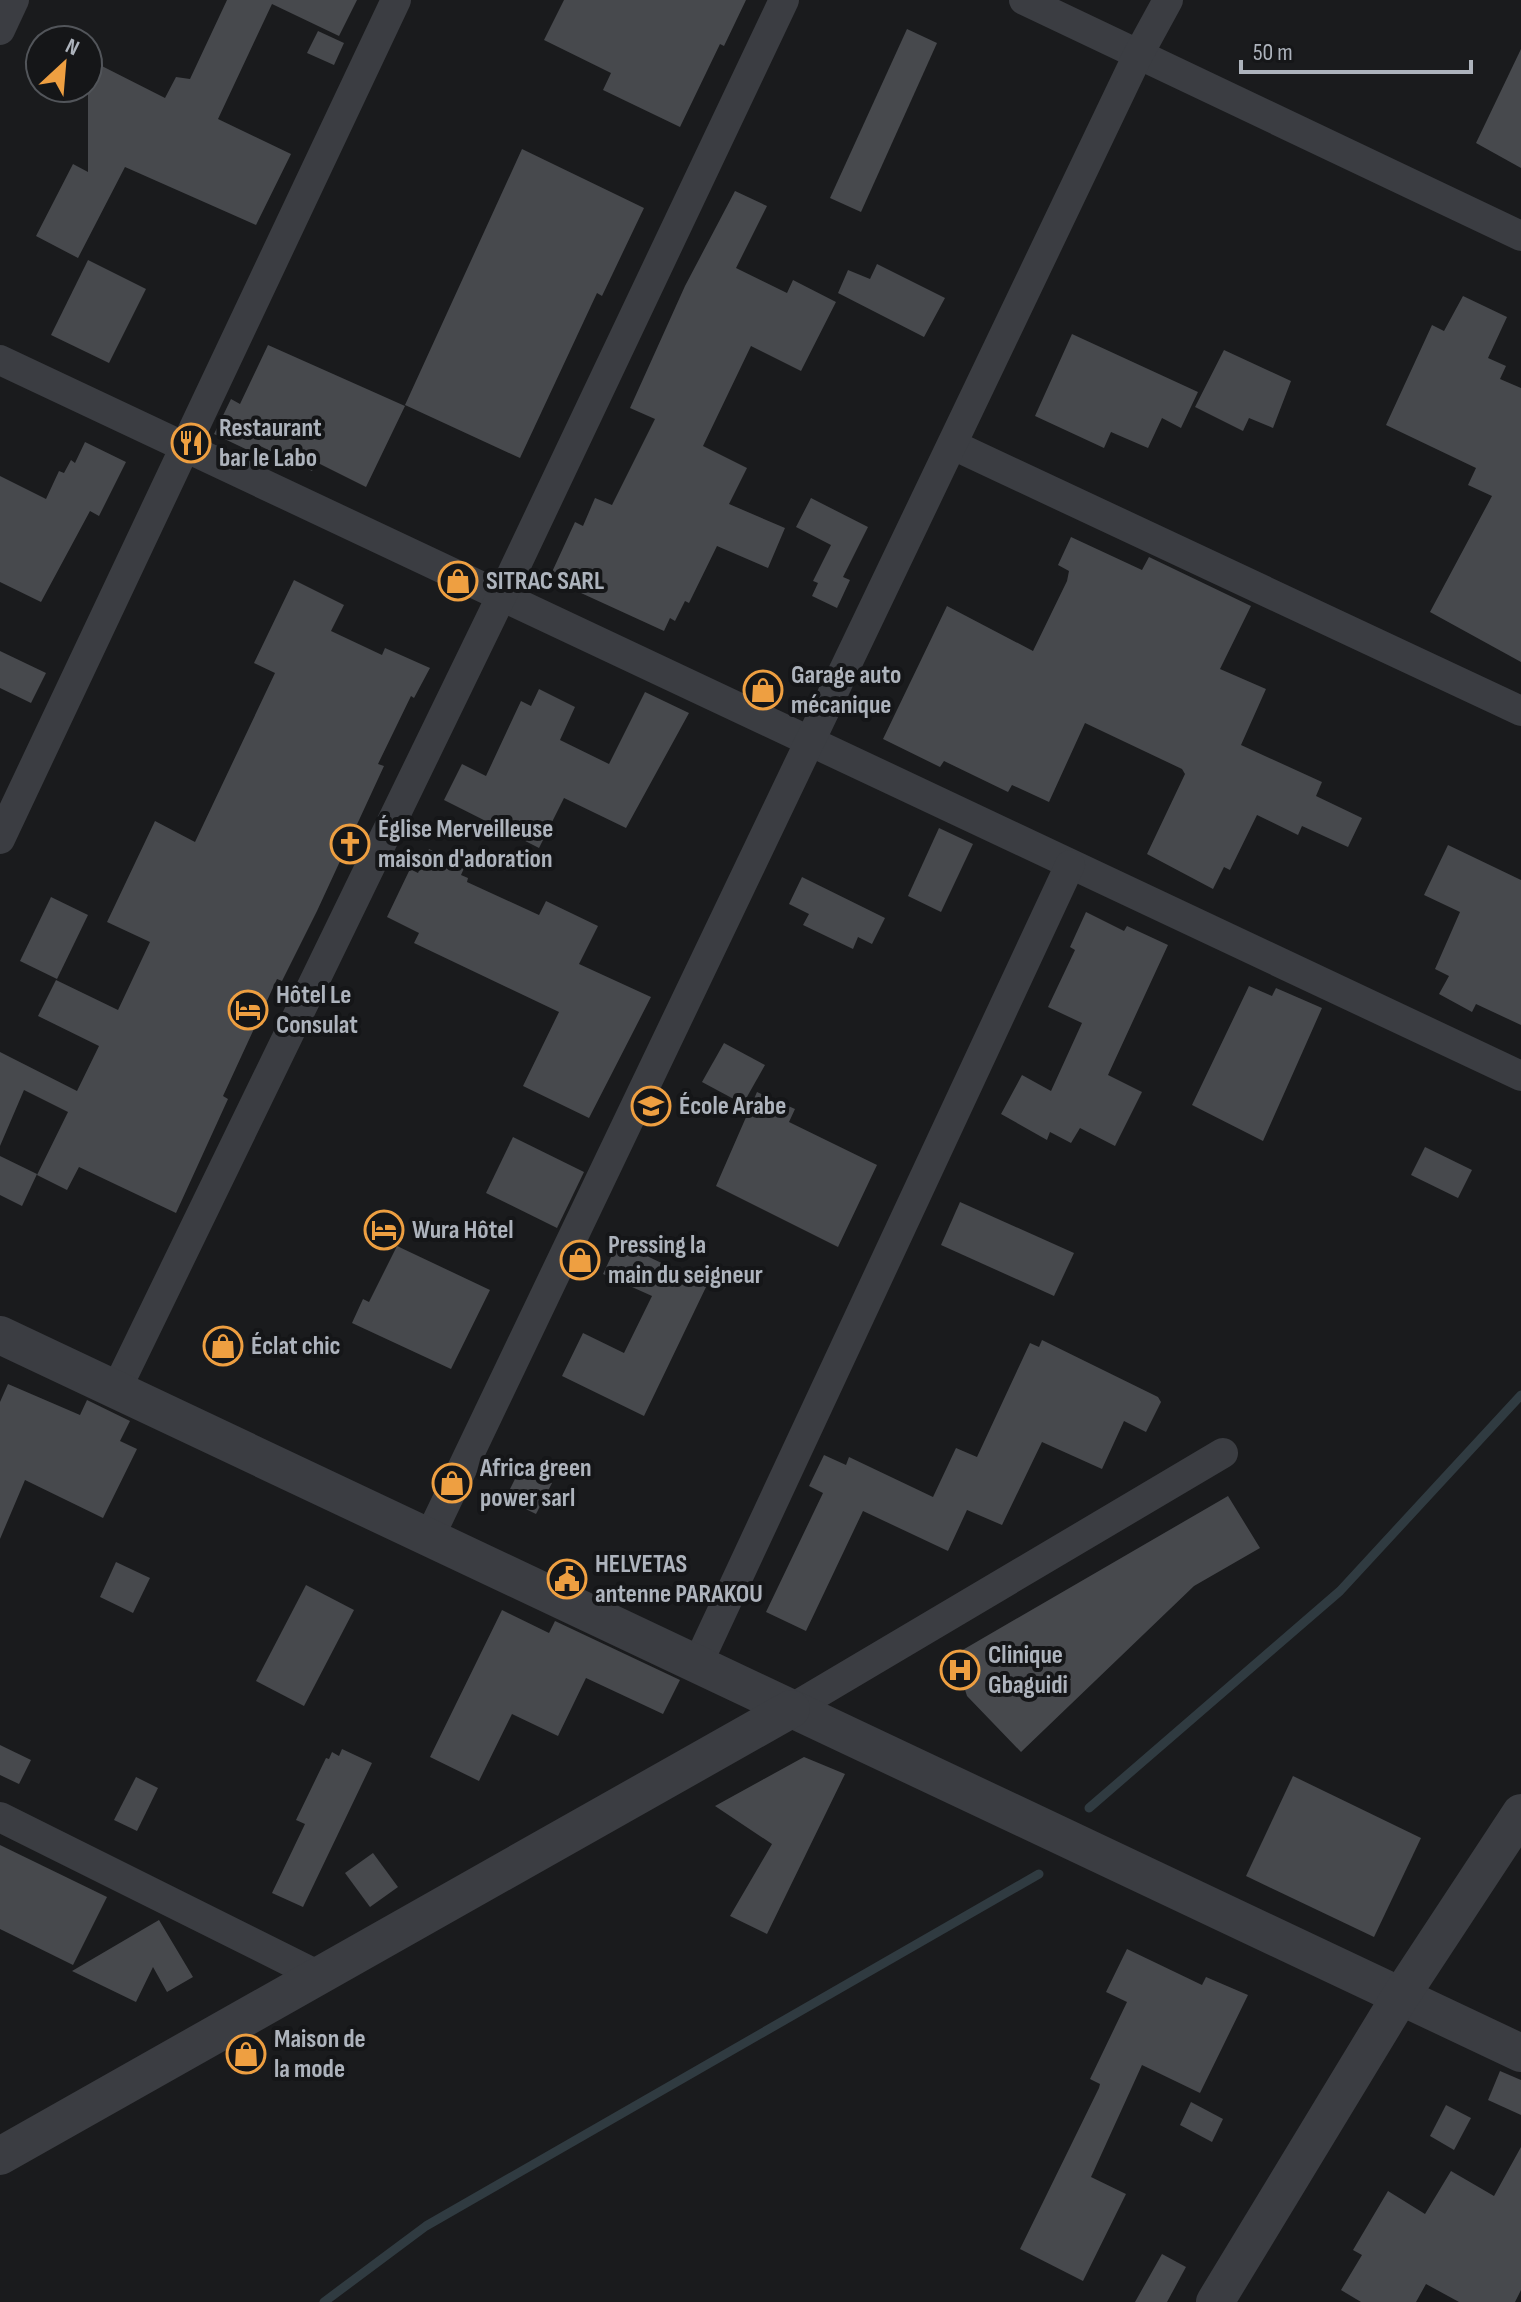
<svg xmlns="http://www.w3.org/2000/svg" width="1521" height="2302" viewBox="0 0 1521 2302" font-family="'Sofia Sans Condensed',sans-serif">
	<style>
		.lines { fill: none; stroke-linecap: round; stroke-linejoin: round }
		.stream { stroke: #303b41; stroke-width: 9 }
		.building { fill: #47494d }
		.minor { stroke: #3b3d42; stroke-width: 30 }
		.tertiary { stroke: #3b3d42; stroke-width: 38 }
		.labels { text-anchor: middle; dominant-baseline: central; stroke-width: 8; stroke-linejoin: round; paint-order: stroke }
		.poi-label { font-size: 26px; font-weight: bold; fill: #adb3bc; stroke: #151618; text-anchor: start }
	</style>
	<rect width="100%" height="100%" fill="#1a1b1d"/>
	<g class="lines">
		<g class="stream">
			<polyline points="1089,1808 1340,1591 1521,1395"/>
			<polyline points="324,2302 426,2226 1039,1874"/>
		</g>
	</g>
	<g class="building">
		<polygon points="227,0 357,0 339,36 272,4 218,119 291,154 256,225 125,167 78,258 36,236 73,164 88,172 88,59 165,98 176,77 190,79"/>
		<polygon points="564,0 746,0 724,46 720,44 680,127 603,90 611,73 544,40"/>
		<polygon points="907,29 937,43 861,212 830,198"/>
		<polygon points="318,31 344,43 334,65 307,53"/>
		<polygon points="1521,49 1521,168 1476,143"/>
		<polygon points="522,149 644,208 602,296 597,293 520,458 405,405"/>
		<polygon points="735,191 767,206 736,268 787,293 793,280 836,302 801,371 751,346 703,446 747,468 729,504 785,528 768,568 717,546 689,603 685,601 675,621 670,618 664,631 557,582 560,575 552,572 575,522 583,526 595,498 612,505 655,419 630,408 685,286"/>
		<polygon points="88,260 146,289 109,363 51,335"/>
		<polygon points="877,264 945,298 924,337 838,293 848,270 870,279"/>
		<polygon points="1463,296 1507,317 1488,358 1506,366 1500,379 1521,388 1521,662 1430,612 1492,496 1468,485 1476,468 1386,425 1432,325 1444,331"/>
		<polygon points="1072,334 1198,392 1181,428 1162,418 1148,448 1111,432 1104,448 1035,416"/>
		<polygon points="268,345 405,406 366,487 316,462 312,471 258,445 254,453 214,434 231,399 240,404"/>
		<polygon points="1224,350 1291,381 1273,428 1249,418 1243,431 1195,407"/>
		<polygon points="85,442 126,462 99,516 90,511 41,602 0,582 0,476 46,499 59,471 64,473 71,460 75,463"/>
		<polygon points="811,498 868,527 843,577 850,580 837,608 812,596 818,583 813,581 831,545 796,527"/>
		<polygon points="1071,537 1142,570 1149,557 1251,606 1220,669 1266,689 1241,745 1322,782 1316,796 1362,818 1348,847 1302,826 1298,835 1257,815 1230,870 1224,867 1213,889 1147,854 1185,774 1182,769 1085,723 1049,802 1012,785 1008,792 944,761 940,767 883,739 947,606 1033,651 1067,581 1069,571 1058,565"/>
		<polygon points="294,580 344,605 331,631 382,655 385,648 430,668 414,698 411,696 378,764 384,766 317,911 282,981 277,979 223,1096 228,1099 176,1213 79,1167 67,1190 37,1175 68,1112 24,1090 0,1146 0,1052 77,1091 99,1046 38,1016 56,980 118,1010 150,942 107,922 155,821 195,842 275,673 254,663"/>
		<polygon points="0,651 46,673 31,703 0,688"/>
		<polygon points="539,689 575,707 560,740 609,764 645,692 689,713 626,828 564,798 539,848 444,800 462,764 486,776 521,701 531,706"/>
		<polygon points="939,828 973,844 941,912 908,896"/>
		<polygon points="1448,845 1521,880 1521,1025 1476,1004 1472,1012 1439,994 1449,976 1435,969 1460,912 1424,895"/>
		<polygon points="429,849 465,866 461,875 468,878 467,882 539,915 546,901 598,926 579,964 651,997 589,1118 523,1086 559,1012 414,943 419,933 387,917 410,869 418,873"/>
		<polygon points="802,877 885,918 872,944 858,937 853,949 803,925 809,914 789,904"/>
		<polygon points="51,897 88,915 57,979 20,961"/>
		<polygon points="1086,912 1124,931 1127,926 1168,945 1108,1075 1142,1092 1115,1146 1080,1128 1071,1143 1050,1132 1047,1140 1001,1114 1022,1075 1051,1091 1082,1023 1048,1007 1075,950 1070,947"/>
		<polygon points="1249,986 1272,996 1276,988 1322,1008 1263,1141 1192,1105"/>
		<polygon points="724,1043 765,1065 743,1104 702,1082"/>
		<polygon points="757,1092 795,1109 789,1122 877,1165 838,1247 716,1186"/>
		<polygon points="513,1137 584,1172 557,1228 486,1193"/>
		<polygon points="1425,1147 1472,1170 1458,1198 1411,1175"/>
		<polygon points="0,1156 37,1174 22,1206 0,1195"/>
		<polygon points="960,1202 1074,1253 1054,1296 941,1245"/>
		<polygon points="618,1242 707,1285 644,1416 562,1376 583,1333 624,1353 652,1296 603,1274"/>
		<polygon points="397,1246 490,1290 451,1369 352,1323 363,1299 369,1302"/>
		<polygon points="1042,1340 1158,1397 1161,1402 1146,1432 1124,1421 1102,1469 1042,1442 1002,1525 967,1510 948,1551 863,1511 806,1631 766,1612 823,1493 809,1486 824,1455 846,1465 849,1457 933,1497 956,1448 977,1457 1030,1343 1039,1347"/>
		<polygon points="8,1384 80,1415 87,1400 130,1421 120,1441 137,1449 103,1518 25,1480 0,1539 0,1402"/>
		<polygon points="521,1467 552,1483 536,1514 505,1499"/>
		<polygon points="1228,1496 1260,1548 1194,1586 1021,1752 967,1696 954,1655"/>
		<polygon points="116,1562 150,1578 133,1613 100,1597"/>
		<polygon points="306,1585 354,1610 304,1706 256,1681"/>
		<polygon points="502,1610 549,1633 555,1621 680,1680 663,1714 586,1678 558,1736 512,1714 479,1781 430,1757"/>
		<polygon points="0,1745 31,1760 19,1784 0,1775"/>
		<polygon points="342,1749 372,1763 303,1907 272,1893 305,1824 296,1820 326,1758 329,1759 332,1752 339,1756"/>
		<polygon points="804,1757 845,1774 767,1934 730,1916 772,1844 715,1806"/>
		<polygon points="1293,1776 1421,1838 1374,1937 1246,1876"/>
		<polygon points="136,1777 158,1788 137,1831 114,1820"/>
		<polygon points="0,1845 107,1897 73,1965 0,1929"/>
		<polygon points="373,1853 398,1887 370,1907 345,1873"/>
		<polygon points="159,1920 193,1977 167,1992 153,1967 136,2002 72,1971"/>
		<polygon points="1127,1949 1202,1985 1206,1977 1248,1995 1200,2093 1142,2065 1091,2177 1126,2194 1083,2281 1020,2249 1099,2088 1100,2084 1090,2079 1127,2002 1106,1992"/>
		<polygon points="1500,2071 1521,2080 1521,2115 1488,2100"/>
		<polygon points="1191,2102 1223,2119 1212,2142 1180,2125"/>
		<polygon points="1446,2105 1471,2118 1454,2150 1430,2136"/>
		<polygon points="1521,2147 1521,2290 1515,2302 1459,2302 1426,2284 1416,2302 1361,2302 1341,2290 1362,2255 1353,2250 1388,2191 1425,2214 1451,2171 1494,2196"/>
		<polygon points="1162,2254 1186,2267 1167,2302 1135,2302"/>
	</g>
	<g class="lines">
		<g class="minor">
			<polyline points="1024,0 1521,236"/>
			<polyline points="0,30 14,0"/>
			<polyline points="0,360 1521,1076"/>
			<polyline points="953,445 1521,711"/>
			<polyline points="0,839 396,0"/>
			<polyline points="116,1390 501,597 784,0"/>
			<polyline points="429,1538 1138,55 1168,0"/>
			<polyline points="697,1665 1070,865"/>
			<polyline points="791,1709 1223,1453"/>
			<polyline points="0,1817 319,1976"/>
		</g>
		<g class="tertiary">
			<polyline points="0,1335 1521,2053"/>
			<polyline points="0,2156 791,1709"/>
			<polyline points="1215,2302 1400,1997 1521,1813"/>
		</g>
	</g>
	<defs>
		<g id="restaurant-ring" transform="scale(2)"><circle r="9.5" fill="#151618" stroke="#ee9f41" stroke-width="1.5"/><path d="M-5-6h1v4h1v-4h1v4h1v-4h1v5L-1.5 .5V6h-2V.5L-5-1ZM5-6V6H3V1.5H1.5Q1.5-4 5-6Z" fill="#ee9f41"/></g>
		<g id="shop-ring" transform="scale(2)"><circle r="9.5" fill="#151618" stroke="#ee9f41" stroke-width="1.5"/><path d="M-5-2.5h2.3a2.7 3.5 0 0 1 5.4 0H5L5.5 6h-11ZM-1.5-2.5h3a1.5 2.3 0 0 0-3 0Z" fill="#ee9f41"/></g>
		<g id="church-ring" transform="scale(2)"><circle r="9.5" fill="#151618" stroke="#ee9f41" stroke-width="1.5"/><path d="M-1.2-6h2.4v3.5h3.3v2.4h-3.3V6h-2.4V-.1h-3.3v-2.4h3.3Z" fill="#ee9f41"/></g>
		<g id="hotel-ring" transform="scale(2)"><circle r="9.5" fill="#151618" stroke="#ee9f41" stroke-width="1.5"/><path d="M-6-4.5h1.5V1H6V5H4.5V3h-9V5H-6ZM-4 0a1.8 1.8 0 1 1 3.6 0ZM.5 0V-2.5h3Q6-2.5 6 0Z" fill="#ee9f41"/></g>
		<g id="school-ring" transform="scale(2)"><circle r="9.5" fill="#151618" stroke="#ee9f41" stroke-width="1.5"/><path d="M0-5L7-2L0 1L-7-2ZM-4 1L0 2.5L4 1V4Q0 6-4 4Z" fill="#ee9f41"/></g>
		<g id="civic-ring" transform="scale(2)"><circle r="9.5" fill="#151618" stroke="#ee9f41" stroke-width="1.5"/><path d="M-.6-6.5H3V-4.5H.6V-3L4-1V1h2V6H-6V1h2V-1L-.6-3ZM-1.2 2.5V6h2.4V2.5Z" fill="#ee9f41"/></g>
		<g id="hospital-ring" transform="scale(2)"><circle r="9.5" fill="#151618" stroke="#ee9f41" stroke-width="1.5"/><path d="M-5-5h3v3.5h4V-5h3V5h-3V1.5h-4V5h-3Z" fill="#ee9f41"/></g>
	</defs>
	<g fill-rule="evenodd">
		<use href="#restaurant-ring" x="191" y="443"/>
		<use href="#shop-ring" x="458" y="581"/>
		<use href="#shop-ring" x="763" y="690"/>
		<use href="#church-ring" x="350" y="844"/>
		<use href="#hotel-ring" x="248" y="1010"/>
		<use href="#school-ring" x="651" y="1106"/>
		<use href="#hotel-ring" x="384" y="1230"/>
		<use href="#shop-ring" x="580" y="1260"/>
		<use href="#shop-ring" x="223" y="1346"/>
		<use href="#shop-ring" x="452" y="1483"/>
		<use href="#civic-ring" x="567" y="1579"/>
		<use href="#hospital-ring" x="960" y="1670"/>
		<use href="#shop-ring" x="246" y="2054"/>
	</g>
	<g class="labels">
		<g class="poi-label">
			<text x="219" y="428">Restaurant<tspan x="219" dy="30">bar le Labo</tspan></text>
			<text x="486" y="581">SITRAC SARL</text>
			<text x="791" y="675">Garage auto<tspan x="791" dy="30">mécanique</tspan></text>
			<text x="378" y="829">Église Merveilleuse<tspan x="378" dy="30">maison d'adoration</tspan></text>
			<text x="276" y="995">Hôtel Le<tspan x="276" dy="30">Consulat</tspan></text>
			<text x="679" y="1106">École Arabe</text>
			<text x="412" y="1230">Wura Hôtel</text>
			<text x="608" y="1245">Pressing la<tspan x="608" dy="30">main du seigneur</tspan></text>
			<text x="251" y="1346">Éclat chic</text>
			<text x="480" y="1468">Africa green<tspan x="480" dy="30">power sarl</tspan></text>
			<text x="595" y="1564">HELVETAS<tspan x="595" dy="30">antenne PARAKOU</tspan></text>
			<text x="988" y="1655">Clinique<tspan x="988" dy="30">Gbaguidi</tspan></text>
			<text x="274" y="2039">Maison de<tspan x="274" dy="30">la mode</tspan></text>
		</g>
	</g>
	<g transform="translate(64 64) rotate(26)"><circle r="38" fill="#151618" stroke="#52555a" stroke-width="2"/>
	<path d="M0-6L14 30L0 20L-14 30Z" fill="#ee9f41"/>
	<text y="-12" font-size="22" font-weight="bold" text-anchor="middle" fill="#adb3bc">N</text>
	</g>
	<path d="M1241 60v12h230v-12" fill="none" stroke="#adb3bc" stroke-width="4"/>
	<text x="1253" y="60" font-size="24" fill="#adb3bc" stroke="#151618" stroke-width="6" paint-order="stroke">50 m</text>
</svg>
